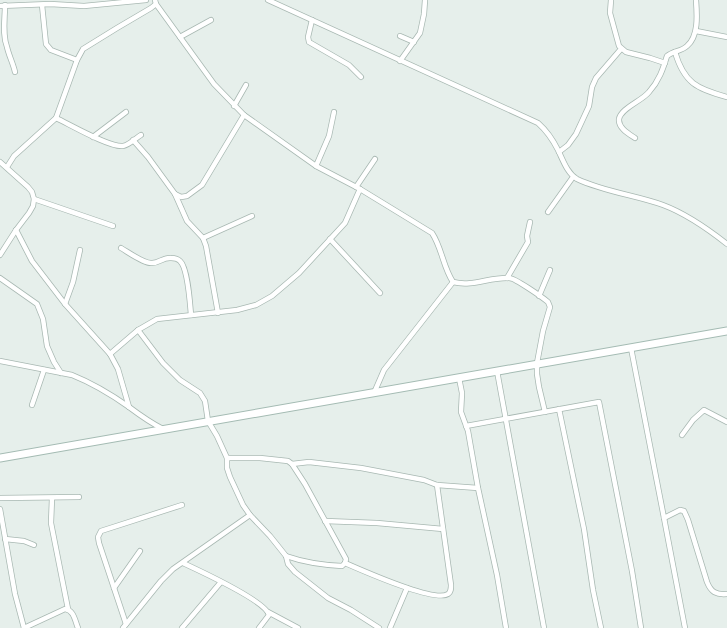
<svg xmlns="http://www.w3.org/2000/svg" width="727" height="628" viewBox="0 0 727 628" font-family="'PT Sans',sans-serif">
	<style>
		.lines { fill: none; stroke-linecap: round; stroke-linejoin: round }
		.minor-casing { stroke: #a8b8b2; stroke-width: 6 }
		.secondary-casing { stroke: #a4bbb3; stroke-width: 9 }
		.minor { stroke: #fff; stroke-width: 4.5 }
		.secondary { stroke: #fff; stroke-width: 7 }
	</style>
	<rect width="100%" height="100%" fill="#e6efeb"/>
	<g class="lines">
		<g class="minor-casing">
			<g id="minor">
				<path d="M155,0L156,4L214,84L244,115L316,166L360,189L432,233C442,248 443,267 453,282C473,287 489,277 509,278C515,278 542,297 548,302L550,307L543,331L537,363V374L539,387L545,412"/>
				<path d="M268,0L538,123C547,131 553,140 558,150C563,160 567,173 577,179C605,192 635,195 663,205C687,214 708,229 727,244"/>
				<polyline points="611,0 610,13 619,46 626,52 650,58 665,63"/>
				<path d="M5,5C5,19 2,34 7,47C9,56 13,63 15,72"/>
				<polyline points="42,5 46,44 51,50 77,60"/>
				<polyline points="0,6 50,4 84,6 146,0"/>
				<polyline points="312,20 308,37 309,42 349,65 361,77"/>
				<polyline points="696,31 727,37"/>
				<polyline points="400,36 414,42"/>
				<polyline points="180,37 211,20"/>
				<path d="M675,52C684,83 697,89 727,97"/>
				<polyline points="400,61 420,33 424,14 425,0"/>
				<polyline points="234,106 246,85"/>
				<path d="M56,118C69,124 110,148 123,146C129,145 136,138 141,135"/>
				<polyline points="93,137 126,112"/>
				<path d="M635,138C629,134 618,128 619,119C621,108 642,101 649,92C659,81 663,69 667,56C673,51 682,51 687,46C699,36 697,14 696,0"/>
				<polyline points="133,140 148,157 175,194 181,197 187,196 202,185 244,115"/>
				<polyline points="559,152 568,145 576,134 589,106 592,87 596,78 621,49"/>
				<polyline points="0,162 28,187 32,192 34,199 33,206 29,213 16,230 0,255"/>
				<polyline points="316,166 329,136 334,112"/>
				<polyline points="7,167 14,156 56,118 77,60 83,49 117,28 151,8 156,4"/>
				<polyline points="356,187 375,159"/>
				<polyline points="175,194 187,221 203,238 206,246 218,313"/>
				<polyline points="34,199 113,226"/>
				<polyline points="548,212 573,177"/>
				<polyline points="16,230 32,261 65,304 110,354 118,369 129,407"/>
				<polyline points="203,238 252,216"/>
				<polyline points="330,239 380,293"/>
				<path d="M121,248C128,252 143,263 151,263C158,264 163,257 171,258C174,258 178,259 180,261C188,268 190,304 191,315"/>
				<polyline points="0,278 37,304 43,319 47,346 54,362 61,373"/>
				<polyline points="507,278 528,242 527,236 530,222"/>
				<polyline points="539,296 550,270"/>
				<polyline points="65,304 73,282 80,250"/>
				<path d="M631,348L664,518L680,510L684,511L688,520L707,582C711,592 716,595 727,594"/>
				<polyline points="110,354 138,330 157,319 237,310 256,305 272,296 299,273 345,223 360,189"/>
				<path d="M0,361L72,375C92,383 112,395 129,407C141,416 149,422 163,429"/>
				<polyline points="497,371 544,628"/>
				<polyline points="459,378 462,393 461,412 468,431 478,488 497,575 506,628"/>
				<polyline points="374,393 384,370 453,282"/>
				<polyline points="32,405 44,370"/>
				<polyline points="559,409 584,529 593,590 601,628"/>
				<polyline points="466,426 599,402 632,571 641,628"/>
				<polyline points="682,435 693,420 704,410 727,422"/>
				<path d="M227,458H260L288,461L292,464L305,484L346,559L345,563L342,566C322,565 306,563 286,556"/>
				<polyline points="292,464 309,462 361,468 424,480 437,485 478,488"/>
				<polyline points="0,498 79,497"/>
				<polyline points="52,498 51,523 68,609"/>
				<polyline points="0,509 15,594 24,628"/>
				<polyline points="250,515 270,536 286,556 288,564 295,572 328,598 351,610 379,628"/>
				<polyline points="664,518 685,628"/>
				<polyline points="325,521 377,523 443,529"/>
				<polyline points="5,539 24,541 34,545"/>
				<path d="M183,563C198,570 266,601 269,615L259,628"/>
				<path d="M345,563C361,570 435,603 448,594C451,592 451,589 451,585L437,485"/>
				<polyline points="114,588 140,551"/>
				<polyline points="268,612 298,628"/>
				<polyline points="126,624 99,543 98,537 101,531 182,505"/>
				<path d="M24,628L65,609C74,610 75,621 78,628"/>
				<polyline points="123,628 161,581 173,569 250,515 243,505 230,477 227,468 227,458 217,436 208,421 205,401 200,393 180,380 163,363 138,330"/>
				<polyline points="182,628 221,582"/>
				<polyline points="390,628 407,588"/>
			</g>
		</g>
		<g class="secondary-casing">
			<polyline id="secondary" points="0,458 727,331"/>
		</g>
		<use href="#minor" class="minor"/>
		<use href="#secondary" class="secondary"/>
	</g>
</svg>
